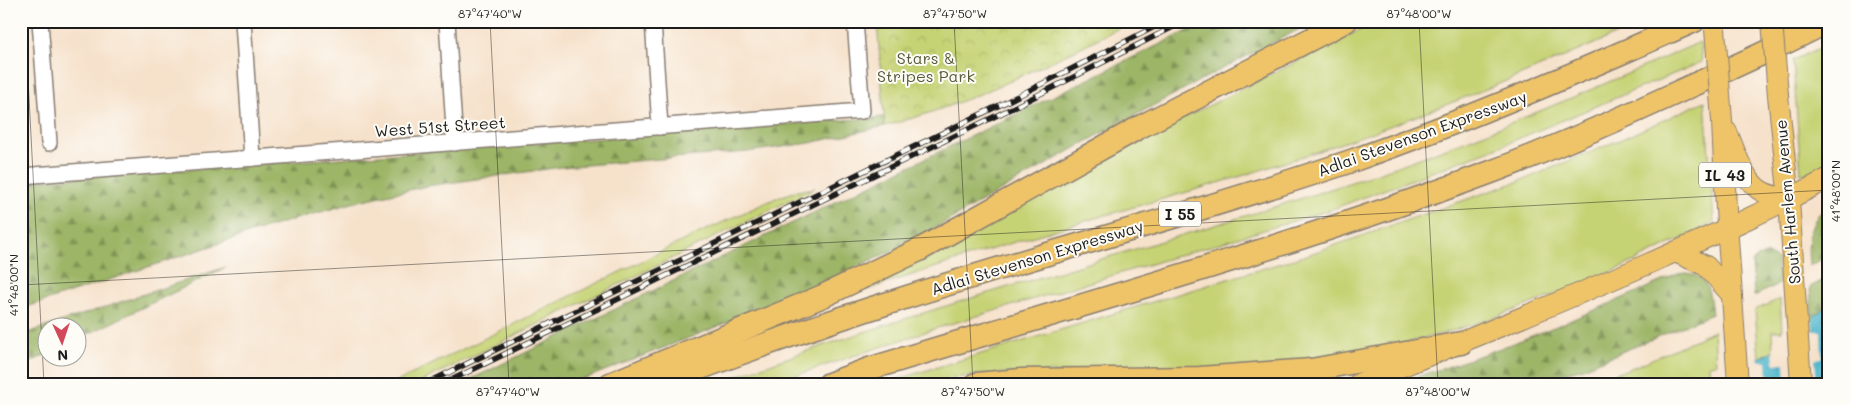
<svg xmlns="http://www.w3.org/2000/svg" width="1850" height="405" viewBox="0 0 1850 405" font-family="Mali,sans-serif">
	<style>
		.green { fill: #c6d374; stroke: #717848 }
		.forest { fill: url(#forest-firs); stroke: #5c6841 }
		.park { fill: url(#park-crowns); stroke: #717848 }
		.water { fill: url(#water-ripples); stroke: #346874 }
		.pier { fill: #f6e1ca }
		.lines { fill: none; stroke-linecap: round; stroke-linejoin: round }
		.minor-casing { stroke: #897e73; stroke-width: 18 }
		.major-casing { stroke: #897e73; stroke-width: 22 }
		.highway-casing { stroke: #897e73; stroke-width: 25 }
		.minor { stroke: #fff; stroke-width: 15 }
		.major { stroke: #efc469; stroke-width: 20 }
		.highway { stroke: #efc469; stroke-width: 22 }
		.rail-casing { stroke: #1c1c1c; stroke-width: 5.5 }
		.rail { stroke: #fdfcf7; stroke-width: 4; stroke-dasharray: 11; stroke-linecap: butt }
		.major-bridge-casing { stroke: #897e73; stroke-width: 22; stroke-linecap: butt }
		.major-bridge { stroke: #efc469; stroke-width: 20 }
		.ticks { fill: none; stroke: #1c1c1c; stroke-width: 1; stroke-opacity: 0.45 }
		.labels { text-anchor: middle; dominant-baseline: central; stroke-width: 4; stroke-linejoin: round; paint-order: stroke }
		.shield { fill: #fdfcf7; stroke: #605f5e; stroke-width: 1 }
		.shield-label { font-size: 15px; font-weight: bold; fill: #1c1c1c }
		.park-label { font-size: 16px; fill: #585c3b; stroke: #fdfcf7 }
		.street-label { font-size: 16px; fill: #1c1c1c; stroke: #fdfcf7 }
		.neatline { fill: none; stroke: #1c1c1c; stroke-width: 2 }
		.ticks-label { font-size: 12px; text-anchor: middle; fill: #1c1c1c }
	</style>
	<defs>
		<pattern id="forest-firs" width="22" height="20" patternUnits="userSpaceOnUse" patternTransform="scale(1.25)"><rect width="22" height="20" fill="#9cb566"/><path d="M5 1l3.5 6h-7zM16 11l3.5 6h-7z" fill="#7e9253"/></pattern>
		<pattern id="park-crowns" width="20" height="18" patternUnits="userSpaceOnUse" patternTransform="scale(1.25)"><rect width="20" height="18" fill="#c6d374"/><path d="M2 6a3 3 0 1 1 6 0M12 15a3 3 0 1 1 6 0" fill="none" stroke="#aab564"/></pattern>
		<pattern id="water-ripples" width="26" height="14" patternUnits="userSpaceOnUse" patternTransform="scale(1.25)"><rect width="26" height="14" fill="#4db5cb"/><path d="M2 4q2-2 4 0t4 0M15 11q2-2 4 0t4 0" fill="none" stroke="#3f92a4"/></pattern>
	</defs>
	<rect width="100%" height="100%" fill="#fdfcf7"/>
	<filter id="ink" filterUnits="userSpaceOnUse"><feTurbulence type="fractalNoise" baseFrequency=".02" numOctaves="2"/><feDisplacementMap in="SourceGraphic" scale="10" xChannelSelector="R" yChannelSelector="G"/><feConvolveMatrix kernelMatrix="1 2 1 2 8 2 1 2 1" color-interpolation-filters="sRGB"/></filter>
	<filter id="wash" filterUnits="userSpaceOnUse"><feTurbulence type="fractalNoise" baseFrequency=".0096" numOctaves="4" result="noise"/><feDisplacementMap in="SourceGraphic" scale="20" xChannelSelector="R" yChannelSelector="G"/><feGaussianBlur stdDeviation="1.12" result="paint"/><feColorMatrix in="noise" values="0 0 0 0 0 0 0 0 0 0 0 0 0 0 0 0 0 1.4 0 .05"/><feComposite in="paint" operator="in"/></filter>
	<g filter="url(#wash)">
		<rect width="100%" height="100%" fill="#f6e1ca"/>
		<g class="green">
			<path d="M1378,21H1646C1513,81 1375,135 1235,178C1172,197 1107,214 1044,233C984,251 925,271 866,290L865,287L942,249L1186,117Z"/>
			<path d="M1700,42L1702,62L1496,148L1327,211L934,329L770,384H715C912,310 1115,258 1315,194C1447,152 1574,98 1700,42Z"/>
			<polygon points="1829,44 1829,168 1824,170 1801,174 1793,60"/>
			<polygon points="1705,101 1714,223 1612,272 1552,296 1493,318 1445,333 1378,350 1263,368 985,374 909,384 885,383 1304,256 1528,178 1624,138"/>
			<polygon points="815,188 416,384 392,384 697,234 776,198 797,191"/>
			<polygon points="1780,299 1782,331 1772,331 1773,351 1759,358 1755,310"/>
			<polygon points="1714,331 1716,364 1709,365 1710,380 1707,380 1707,384 1682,379 1664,384 1588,384 1641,364"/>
		</g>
		<g class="forest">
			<polygon points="1208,21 1315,21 1197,82 1082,144 909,243 816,285 714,328 571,384 461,384"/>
			<polygon points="884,117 885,126 810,143 747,152 561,167 427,186 359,201 272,226 21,309 21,182"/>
			<path d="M1829,203V256L1809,266C1807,238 1808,223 1829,203Z"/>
			<polygon points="1766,254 1770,255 1777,260 1779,284 1754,296 1752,263 1757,257"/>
			<polygon points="226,267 78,339 78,328 48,328 47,354 21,367 21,335"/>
			<path d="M1687,273C1711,277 1709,295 1712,314L1583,368L1525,384H1392C1490,356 1585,315 1678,274Z"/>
			<polygon points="1829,277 1829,304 1812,317 1810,287"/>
		</g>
		<path class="park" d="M877,21H1133C1051,62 974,103 885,126Z"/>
		<polygon class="water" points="1829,304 1829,384 1707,384 1773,351"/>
		<g class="pier">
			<polygon points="1812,314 1813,331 1821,331 1822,357 1815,360 1817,384 1786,384 1785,363 1774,364 1773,348"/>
			<polygon points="1758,355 1759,361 1767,361 1768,384 1707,384 1707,381"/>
		</g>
	</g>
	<g filter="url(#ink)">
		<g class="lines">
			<g class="minor-casing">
				<g id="minor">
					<polyline points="40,21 49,143"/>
					<polyline points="243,21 252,158"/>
					<polyline points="447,21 455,143"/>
					<polyline points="653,21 660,127"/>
					<polyline points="21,176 862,111 855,21"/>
				</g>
			</g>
			<g class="major-casing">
				<g id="major">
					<polyline points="1778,95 1789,200 1801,384"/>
					<polyline points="1722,121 1726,209 1738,384"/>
					<path d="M1727,132C1736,152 1743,181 1763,192C1770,196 1781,197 1789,200"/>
					<polyline points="1675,252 1706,266 1732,295"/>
					<path d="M1358,384C1453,346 1547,308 1641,267C1704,239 1768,211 1829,178"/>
				</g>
			</g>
			<g class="highway-casing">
				<g id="highway">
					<polyline points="610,384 823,296 919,250 1138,128 1346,21"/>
					<path d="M658,384C737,354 817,325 898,300C1048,251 1202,212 1351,161C1468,120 1581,71 1694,21"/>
					<path d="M829,384L869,369C1077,306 1287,248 1491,172C1558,147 1624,117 1689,87C1736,66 1783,45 1829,21"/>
					<polyline points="976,384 1021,380 1200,378 1311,370 1461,343"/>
				</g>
			</g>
			<use href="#minor" class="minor"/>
			<use href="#major" class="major"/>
			<use href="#highway" class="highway"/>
			<g class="rail-casing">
				<g id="rail">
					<polyline points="425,384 1006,102 1166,21"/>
					<polyline points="443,384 1010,109 1185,21"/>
				</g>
			</g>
			<use href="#rail" class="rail"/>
			<g class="major-bridge-casing">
				<g id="major-bridge">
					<polyline points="1772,21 1778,95"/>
					<polyline points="1715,29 1722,121"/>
				</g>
			</g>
			<use href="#major-bridge" class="major-bridge"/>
		</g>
	</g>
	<path class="ticks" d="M25,21L44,384M490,21L509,384M954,21L973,384M1419,21L1438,384M21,285L1829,190"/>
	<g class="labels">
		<g class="shield">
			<rect x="1699" y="162.5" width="52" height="25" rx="4"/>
			<rect x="1159" y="201.5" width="42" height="25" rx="4"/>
		</g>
		<g class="shield-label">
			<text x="1725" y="175">IL 43</text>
			<text x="1180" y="214">I 55</text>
		</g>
		<g class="park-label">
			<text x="926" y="57">Stars &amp;<tspan x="926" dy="18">Stripes Park</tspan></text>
		</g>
		<g class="street-label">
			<text transform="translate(440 126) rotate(-4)">West 51st Street</text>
			<text transform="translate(1422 133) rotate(-20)">Adlai Stevenson Expressway</text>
			<text transform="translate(1787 202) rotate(-95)">South Harlem Avenue</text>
			<text transform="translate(1037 257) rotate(-17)">Adlai Stevenson Expressway</text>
		</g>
	</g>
	<rect width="1850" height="405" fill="none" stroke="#fdfcf7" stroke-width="55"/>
	<g transform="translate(62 342) rotate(177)"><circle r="24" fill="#fdfcf7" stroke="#a3a29f"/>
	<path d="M0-4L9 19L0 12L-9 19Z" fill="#d1495b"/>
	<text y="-8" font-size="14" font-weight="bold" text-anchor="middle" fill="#1c1c1c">N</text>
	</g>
	<rect x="28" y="28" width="1794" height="350" class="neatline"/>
	<g class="ticks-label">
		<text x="490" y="18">87°47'40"W</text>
		<text x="955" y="18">87°47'50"W</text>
		<text x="1419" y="18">87°48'00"W</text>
		<text transform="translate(1836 191) rotate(-90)" y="4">41°48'00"N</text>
		<text transform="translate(14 285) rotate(-90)" y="4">41°48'00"N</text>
		<text x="508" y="396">87°47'40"W</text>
		<text x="973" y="396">87°47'50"W</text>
		<text x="1438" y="396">87°48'00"W</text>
	</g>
</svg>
